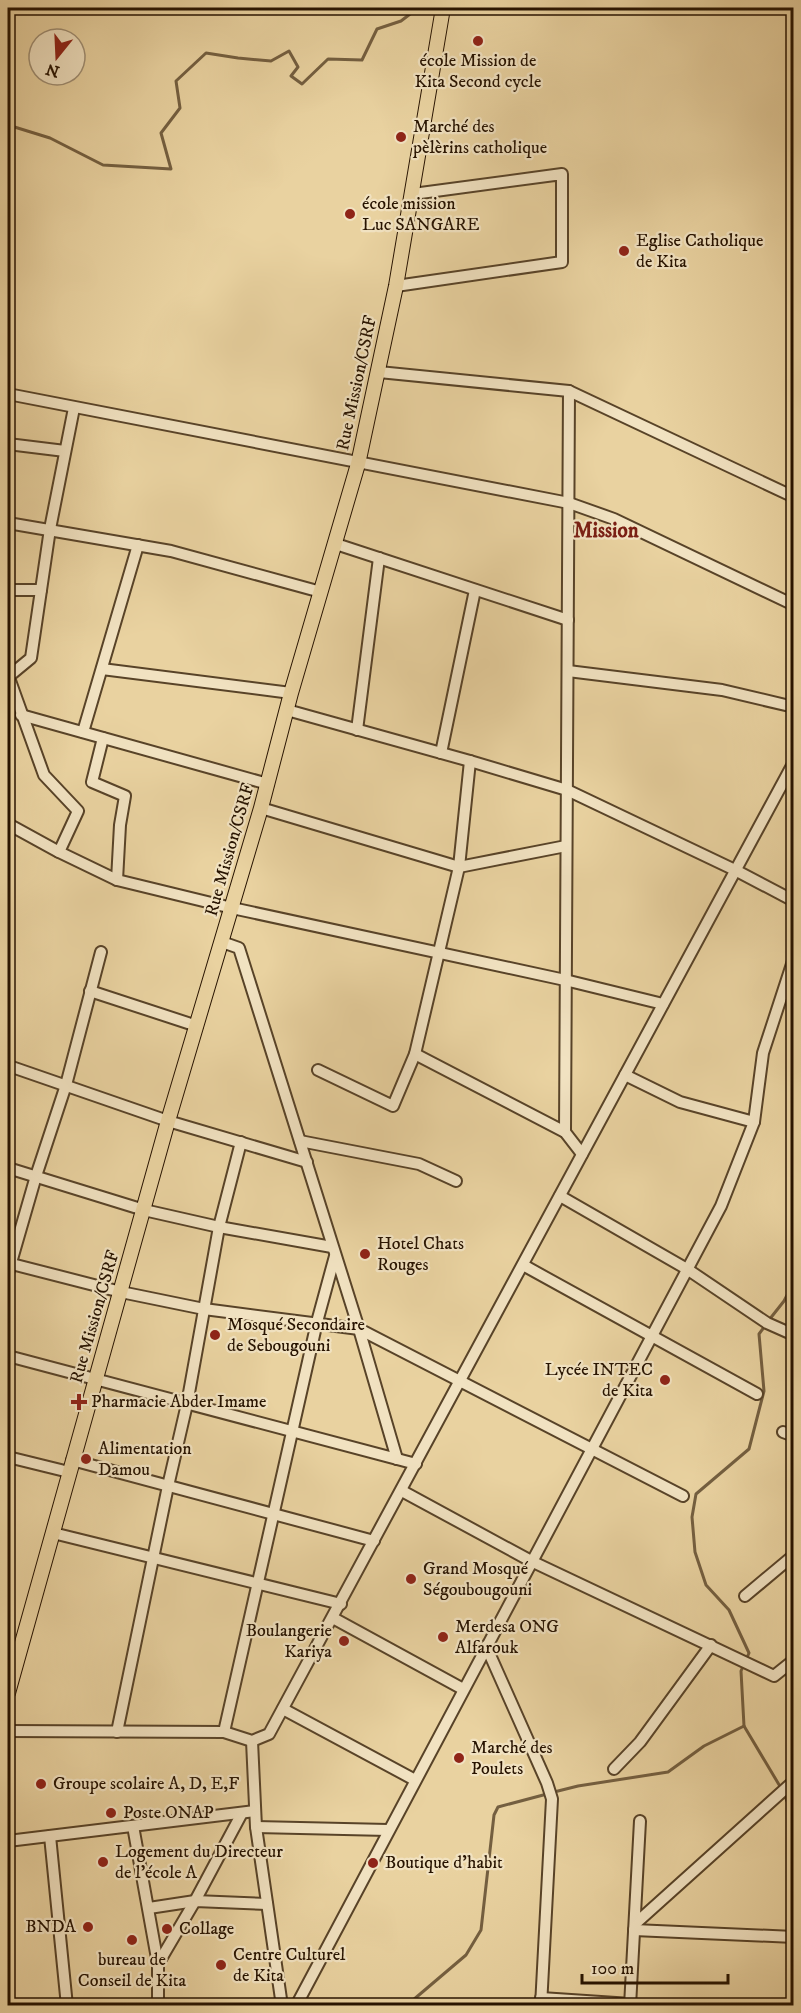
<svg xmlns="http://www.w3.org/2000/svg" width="801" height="2013" viewBox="0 0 801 2013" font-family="'IM FELL DW Pica',serif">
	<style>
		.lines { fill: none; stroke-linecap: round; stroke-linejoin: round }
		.stream { stroke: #745f40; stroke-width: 3 }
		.minor-casing { stroke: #584328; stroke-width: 14 }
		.major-casing { stroke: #271300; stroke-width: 16 }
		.minor { stroke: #f1e2c1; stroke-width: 10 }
		.major { stroke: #e9d2a0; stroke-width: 14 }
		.poi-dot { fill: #8f2418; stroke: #f1e2c1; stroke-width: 2 }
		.labels { text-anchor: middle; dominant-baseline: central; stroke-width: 4.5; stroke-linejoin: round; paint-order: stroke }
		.poi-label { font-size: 18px; fill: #271300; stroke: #f1e2c1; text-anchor: start }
		.street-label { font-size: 18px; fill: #271300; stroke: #f1e2c1 }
		.quarter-label { font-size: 21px; font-weight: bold; fill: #7a1f14; stroke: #f1e2c1 }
	</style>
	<rect width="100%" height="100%" fill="#e9d2a0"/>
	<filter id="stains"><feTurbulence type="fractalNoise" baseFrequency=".00333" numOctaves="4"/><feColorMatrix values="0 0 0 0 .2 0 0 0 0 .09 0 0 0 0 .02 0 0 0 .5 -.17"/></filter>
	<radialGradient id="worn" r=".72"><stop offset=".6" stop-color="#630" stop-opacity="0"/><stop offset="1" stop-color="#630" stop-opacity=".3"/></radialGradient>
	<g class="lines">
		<g class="stream">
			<polyline points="8,125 50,138 103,165 171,169 161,133 180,108 176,81 206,53 238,58 271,61 289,51 298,67 291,76 302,84 328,59 362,60 377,29 401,21 418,8"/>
			<polyline points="769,1320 784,1301 794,1282"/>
			<polyline points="765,1326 759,1334 764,1391 749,1449 696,1494 692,1517 695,1552 706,1585 729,1610 749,1653 741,1671 744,1726 781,1788"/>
			<polyline points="554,1792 578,1786 668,1772 704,1746 744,1726"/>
			<polyline points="784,1794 794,1818"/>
			<polyline points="406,2006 466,1955 481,1930 494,1815 498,1807 547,1794"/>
		</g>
		<g class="minor-casing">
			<g id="minor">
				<polyline points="396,286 562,262 562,174 413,194"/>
				<polyline points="379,372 569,391 794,497"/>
				<polyline points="8,394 569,503 614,519 794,605"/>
				<polyline points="8,444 65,451"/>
				<polyline points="8,523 171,551 321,592"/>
				<polyline points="336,544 568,620"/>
				<polyline points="8,590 41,590"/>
				<polyline points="102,669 291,693"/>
				<polyline points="568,671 722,690 794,707"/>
				<polyline points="8,675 44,775 78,811 59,852"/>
				<polyline points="8,677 31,658 50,529 74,408"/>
				<polyline points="287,710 470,761 567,790 735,870 794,901"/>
				<polyline points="21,715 268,784"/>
				<polyline points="357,730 379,558"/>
				<polyline points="83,732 138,545"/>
				<polyline points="103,738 92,782 125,796 120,825 117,880"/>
				<polyline points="441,753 475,590"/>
				<polyline points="261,808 459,867 566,846"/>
				<polyline points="8,824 59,852 117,880 232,908 565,980 663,1004"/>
				<polyline points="222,942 239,948 359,1329 397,1459"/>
				<polyline points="90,991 197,1026"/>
				<polyline points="415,1054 565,1132 582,1154"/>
				<polyline points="12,1067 168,1121 307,1162"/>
				<polyline points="318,1070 393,1106 415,1054 459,867 470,761"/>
				<polyline points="625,1075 680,1102 754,1122"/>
				<polyline points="565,1132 569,391"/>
				<polyline points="300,1141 419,1164 456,1181"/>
				<polyline points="8,1168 144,1210 219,1227 332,1247"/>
				<polyline points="560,1196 687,1269 767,1323 794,1335"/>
				<polyline points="8,1263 121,1292 204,1309 359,1329 683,1496"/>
				<polyline points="523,1265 757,1394"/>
				<polyline points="8,1273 36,1176 66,1085 101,952"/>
				<polyline points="8,1356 416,1464"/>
				<polyline points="783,1432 794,1436"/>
				<polyline points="8,1457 69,1472"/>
				<polyline points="72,1460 374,1541"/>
				<polyline points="402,1491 531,1561 774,1676 794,1660"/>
				<polyline points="53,1533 341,1604"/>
				<polyline points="745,1596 794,1555"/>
				<polyline points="333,1618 463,1689"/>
				<polyline points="486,1646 547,1783 552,1799 541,2006"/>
				<polyline points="283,1709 415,1780"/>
				<polyline points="8,1731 224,1732 252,1741 269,1734 794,762"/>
				<polyline points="117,1732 168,1486 187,1404 219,1227 241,1142"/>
				<polyline points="224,1732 317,1322 335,1256"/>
				<polyline points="252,1741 256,1827 282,2006"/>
				<polyline points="614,1769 640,1742 711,1645"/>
				<polyline points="133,1826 158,1964 158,2006"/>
				<polyline points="256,1827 388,1830"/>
				<polyline points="50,1836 67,2006"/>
				<polyline points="8,1841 255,1811"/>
				<polyline points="149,1908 195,1901 267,1904"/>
				<polyline points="635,1924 794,1781"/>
				<polyline points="634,1930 794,1937"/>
				<polyline points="158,1964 195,1901 242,1813"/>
				<polyline points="541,1998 631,2004"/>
				<polyline points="296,2006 721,1206 754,1122 763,1053 794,958"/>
				<polyline points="630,2006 640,1821"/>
			</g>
		</g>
		<g class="major-casing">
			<polyline id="major" points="8,1693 168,1121 261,808 291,693 358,464 396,286 443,8"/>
		</g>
		<use href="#minor" class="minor"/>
		<use href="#major" class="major"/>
	</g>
	<g class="poi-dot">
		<circle cx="478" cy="41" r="6"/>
		<circle cx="401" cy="137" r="6"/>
		<circle cx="350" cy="214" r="6"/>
		<circle cx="624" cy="251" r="6"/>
		<circle cx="365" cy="1254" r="6"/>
		<circle cx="215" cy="1335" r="6"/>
		<circle cx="665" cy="1380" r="6"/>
		<path d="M76 1393h6v6h6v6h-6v6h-6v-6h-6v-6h6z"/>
		<circle cx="86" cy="1459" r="6"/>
		<circle cx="411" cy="1579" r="6"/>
		<circle cx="443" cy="1637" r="6"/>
		<circle cx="344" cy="1641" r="6"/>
		<circle cx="459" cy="1758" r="6"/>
		<circle cx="41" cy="1784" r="6"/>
		<circle cx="111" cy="1813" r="6"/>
		<circle cx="103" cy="1862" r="6"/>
		<circle cx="373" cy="1863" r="6"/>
		<circle cx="88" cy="1927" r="6"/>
		<circle cx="167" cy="1929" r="6"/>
		<circle cx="132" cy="1940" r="6"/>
		<circle cx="221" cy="1965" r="6"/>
	</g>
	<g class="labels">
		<g class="poi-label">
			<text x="478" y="61" text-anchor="middle">école Mission de<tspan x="478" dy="21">Kita Second cycle</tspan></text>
			<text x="413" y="127">Marché des<tspan x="413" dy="21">pèlèrins catholique</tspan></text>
			<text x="362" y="204">école mission<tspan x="362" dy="21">Luc SANGARE</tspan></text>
			<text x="636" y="241">Eglise Catholique<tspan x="636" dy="21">de Kita</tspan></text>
			<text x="377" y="1244">Hotel Chats<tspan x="377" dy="21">Rouges</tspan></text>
			<text x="227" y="1325">Mosqué Secondaire<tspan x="227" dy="21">de Sebougouni</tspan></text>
			<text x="653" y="1370" text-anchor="end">Lycée INTEC<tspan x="653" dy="21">de Kita</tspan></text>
			<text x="91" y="1402">Pharmacie Abder Imame</text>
			<text x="98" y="1449">Alimentation<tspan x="98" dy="21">Damou</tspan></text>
			<text x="423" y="1569">Grand Mosqué<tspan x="423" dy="21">Ségoubougouni</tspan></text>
			<text x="455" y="1627">Merdesa ONG<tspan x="455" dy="21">Alfarouk</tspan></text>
			<text x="332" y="1631" text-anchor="end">Boulangerie<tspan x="332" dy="21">Kariya</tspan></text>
			<text x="471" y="1748">Marché des<tspan x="471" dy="21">Poulets</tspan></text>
			<text x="53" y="1784">Groupe scolaire A, D, E,F</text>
			<text x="123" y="1813">Poste ONAP</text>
			<text x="115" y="1852">Logement du Directeur<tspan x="115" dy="21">de l'école A</tspan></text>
			<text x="385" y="1863">Boutique d'habit</text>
			<text x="76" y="1927" text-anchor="end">BNDA</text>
			<text x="179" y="1929">Collage</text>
			<text x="233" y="1955">Centre Culturel<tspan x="233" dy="21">de Kita</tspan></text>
			<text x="132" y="1960" text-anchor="middle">bureau de<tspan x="132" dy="21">Conseil de Kita</tspan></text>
		</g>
		<g class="street-label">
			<text transform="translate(357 383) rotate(-78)">Rue Mission/CSRF</text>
			<text transform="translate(230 850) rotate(-74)">Rue Mission/CSRF</text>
			<text transform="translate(95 1317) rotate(-74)">Rue Mission/CSRF</text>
		</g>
		<g class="quarter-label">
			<text x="606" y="531">Mission</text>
		</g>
	</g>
	<rect width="801" height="2013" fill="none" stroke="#e9d2a0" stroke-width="30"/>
	<rect x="9" y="9" width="783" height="1995" fill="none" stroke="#271300" stroke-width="3"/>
	<rect x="15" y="15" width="771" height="1983" fill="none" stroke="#271300" stroke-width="1.5"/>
	<g transform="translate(57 57) rotate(198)"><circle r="28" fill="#f1e2c1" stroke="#a08f74" stroke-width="1.5"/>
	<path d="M0-4.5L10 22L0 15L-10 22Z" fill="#8f2418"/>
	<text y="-9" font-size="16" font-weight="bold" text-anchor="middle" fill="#271300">N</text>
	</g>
	<path d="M582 1974v9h146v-9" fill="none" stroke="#271300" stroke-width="3"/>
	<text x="591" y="1974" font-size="18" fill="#271300" stroke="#f1e2c1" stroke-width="4.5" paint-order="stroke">100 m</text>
	<rect width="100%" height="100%" filter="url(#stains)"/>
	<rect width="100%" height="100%" fill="url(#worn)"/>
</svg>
